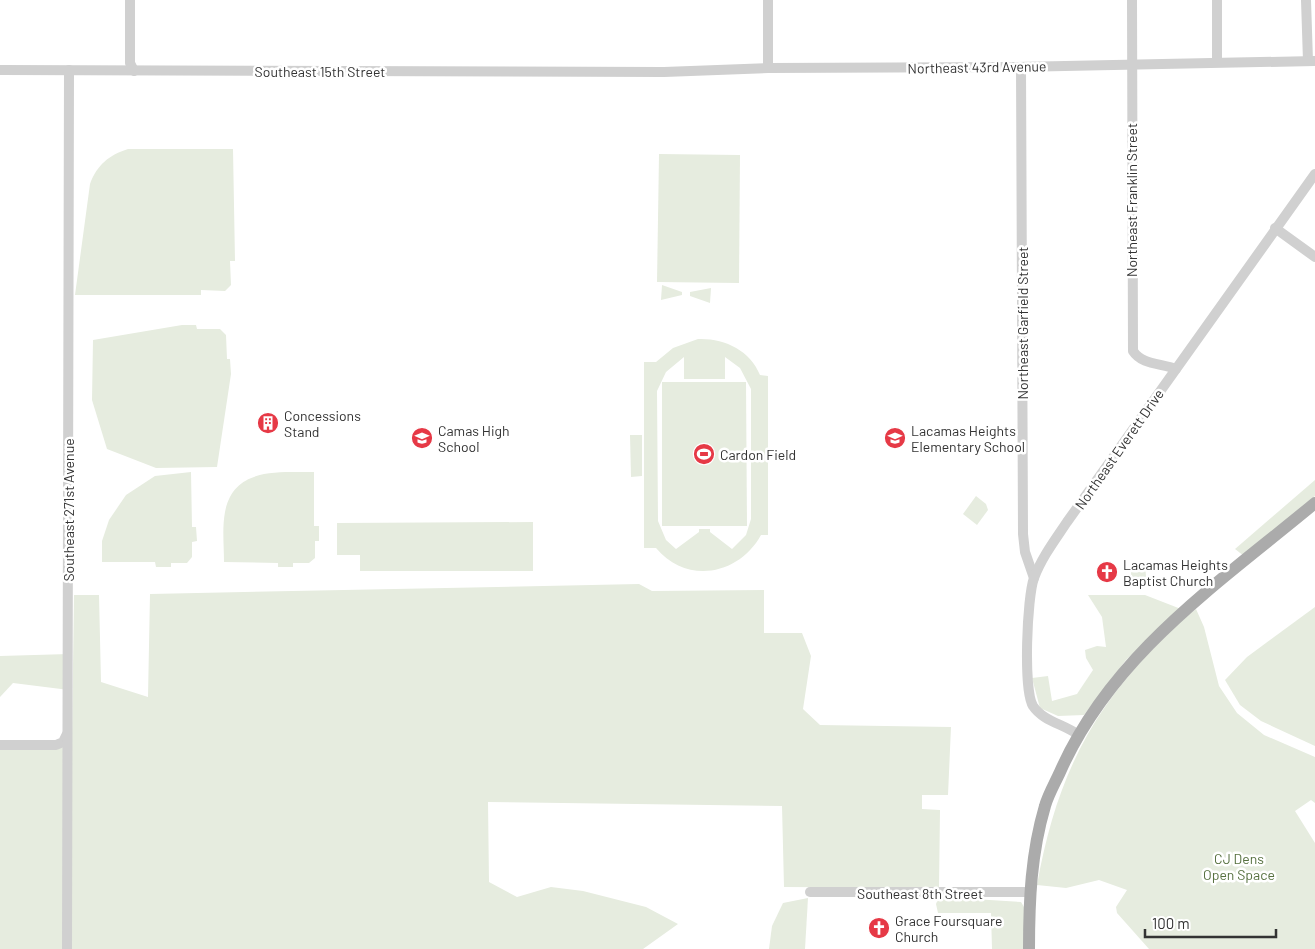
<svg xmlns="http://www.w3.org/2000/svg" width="1315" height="949" viewBox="0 0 1315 949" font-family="Barlow,sans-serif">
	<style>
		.green { fill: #e6ecdf; fill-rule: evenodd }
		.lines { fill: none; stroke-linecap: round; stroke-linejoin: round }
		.minor { stroke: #d0d0d0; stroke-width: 10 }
		.major { stroke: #ababab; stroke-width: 12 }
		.labels { text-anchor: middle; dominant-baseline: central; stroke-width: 5; stroke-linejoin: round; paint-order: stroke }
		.street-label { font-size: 14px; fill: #333; stroke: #fff }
		.poi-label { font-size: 14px; fill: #333; stroke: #fff; text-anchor: start }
		.park-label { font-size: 14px; fill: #56703f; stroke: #fff }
	</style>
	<rect width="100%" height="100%" fill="#fff"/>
	<g class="green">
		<path d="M128,149H233L235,261H230L231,285L225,291L201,290V295H75L90,184C97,165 109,155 128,149Z"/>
		<polygon points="659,154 740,155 739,283 657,282"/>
		<polygon points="662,285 682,292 682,295 661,300"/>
		<polygon points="711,288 710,303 690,296 690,292"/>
		<polygon points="182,325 196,325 197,329 220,329 226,335 227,359 230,359 231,374 217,467 156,468 107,449 92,400 93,340"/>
		<path d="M698,339C724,338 750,350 760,375L768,376V535H761C739,575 687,585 656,548H644V362H656L673,348ZM684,357V379H725V357L740,368L751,389V519L746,535L732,549L710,532V529H699V532L676,549L666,540L658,521L657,391L666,372Z"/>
		<polygon points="662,382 746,382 747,526 662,526"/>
		<polygon points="630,435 642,435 642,476 631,477"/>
		<polygon points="191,472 192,527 196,527 197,541 192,542 192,557 187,563 171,563 171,567 156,567 155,562 102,562 102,541 109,520 126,495 155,476"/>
		<path d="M314,472V526H319V541H315V558L309,563H293V567H278V563L224,562C224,546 222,528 225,512C234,466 279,473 314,472Z"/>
		<polygon points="1315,480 1315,496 1244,556 1235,549"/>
		<polygon points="976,496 986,504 988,510 977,525 963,514"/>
		<polygon points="533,522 533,571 360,571 360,555 337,555 337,523"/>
		<polygon points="1145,562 1146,577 1131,578 1131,563"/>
		<polygon points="639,584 652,591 764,590 764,633 802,633 811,656 803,709 820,725 951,727 948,795 922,795 922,809 940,810 939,888 784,887 782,806 488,802 489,882 517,897 551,887 583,891 646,907 678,924 643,949 69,949 74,595 99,595 101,682 148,697 150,594"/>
		<polygon points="1088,595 1145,595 1181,609 1126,660 1084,715 1058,716 1040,708 1032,678 1048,676 1052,701 1077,694 1093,670 1086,658 1085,650 1097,646 1106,647 1102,617"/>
		<polygon points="1315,607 1315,746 1261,721 1240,705 1225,680 1247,657"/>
		<path d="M1196,609L1204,627L1219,686L1237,713L1264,735L1315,757V803L1311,800L1295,811L1315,843V949H1149L1117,913L1116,907L1127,890L1099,880L1066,888L1037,885C1054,790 1084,720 1152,650C1166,636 1180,621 1196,609Z"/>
		<polygon points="69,654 69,690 13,683 0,697 0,656"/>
		<polygon points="68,746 65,949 0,949 0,748"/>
		<polygon points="941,897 1021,902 1024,907 1024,949 992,949 991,913 938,913 936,904 938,899"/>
		<polygon points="808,898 805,949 769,949 772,926 783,903"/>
	</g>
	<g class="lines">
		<g class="minor">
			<polyline points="130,0 130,63 134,71"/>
			<path d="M1132,0L1133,351C1142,365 1161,363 1176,369"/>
			<polyline points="1217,0 1217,62"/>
			<polyline points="1306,0 1308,61"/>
			<polyline points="1021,67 1023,534 1025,552 1034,578"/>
			<polyline points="768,68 768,0"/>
			<polyline points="0,70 664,72 768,68 1016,67 1315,61"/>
			<polyline points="1275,228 1315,257"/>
			<path d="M1077,734C1063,724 1043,721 1033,706C1023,690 1027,597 1034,578C1042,557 1055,540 1067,522L1315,174"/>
			<polyline points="0,745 56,745 63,742 67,734"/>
			<polyline points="810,892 1030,892"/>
			<polyline points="67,949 69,70"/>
		</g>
		<path class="major" d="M1029,949C1029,901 1031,853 1045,806C1048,795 1055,783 1060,772C1112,654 1219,583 1315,503"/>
	</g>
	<defs>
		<g id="building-disc" transform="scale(1.125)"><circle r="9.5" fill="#e63946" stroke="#fff"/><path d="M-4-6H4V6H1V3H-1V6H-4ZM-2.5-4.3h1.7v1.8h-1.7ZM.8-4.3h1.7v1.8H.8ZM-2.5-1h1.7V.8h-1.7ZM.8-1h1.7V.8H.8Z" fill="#fff"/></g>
		<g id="school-disc" transform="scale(1.125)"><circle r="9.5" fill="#e63946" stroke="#fff"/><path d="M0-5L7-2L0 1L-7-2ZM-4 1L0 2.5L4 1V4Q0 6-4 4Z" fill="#fff"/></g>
		<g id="stadium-disc" transform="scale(1.125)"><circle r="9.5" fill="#e63946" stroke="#fff"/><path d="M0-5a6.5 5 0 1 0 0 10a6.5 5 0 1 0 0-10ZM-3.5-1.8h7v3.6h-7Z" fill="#fff"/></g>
		<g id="church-disc" transform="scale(1.125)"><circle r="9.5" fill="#e63946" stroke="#fff"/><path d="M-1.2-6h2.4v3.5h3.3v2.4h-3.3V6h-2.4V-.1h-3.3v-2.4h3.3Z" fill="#fff"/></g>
	</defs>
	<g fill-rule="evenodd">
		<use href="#building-disc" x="268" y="423"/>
		<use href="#school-disc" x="422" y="438"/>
		<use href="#school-disc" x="895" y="438"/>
		<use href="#stadium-disc" x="704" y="454"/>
		<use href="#church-disc" x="1107" y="572"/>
		<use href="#church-disc" x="879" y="928"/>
	</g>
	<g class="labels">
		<g class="street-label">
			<text transform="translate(977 67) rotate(-1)">Northeast 43rd Avenue</text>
			<text x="320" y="71">Southeast 15th Street</text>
			<text transform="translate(1131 200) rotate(-90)">Northeast Franklin Street</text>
			<text transform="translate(1022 323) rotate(-90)">Northeast Garfield Street</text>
			<text transform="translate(1119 449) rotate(-55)">Northeast Everett Drive</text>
			<text transform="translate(68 510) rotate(-90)">Southeast 271st Avenue</text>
			<text x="920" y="893">Southeast 8th Street</text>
		</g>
		<g class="poi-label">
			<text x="284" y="415">Concessions<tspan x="284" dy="16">Stand</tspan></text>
			<text x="438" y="430">Camas High<tspan x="438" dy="16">School</tspan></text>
			<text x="911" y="430">Lacamas Heights<tspan x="911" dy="16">Elementary School</tspan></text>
			<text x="720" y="454">Cardon Field</text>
			<text x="1123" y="564">Lacamas Heights<tspan x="1123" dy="16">Baptist Church</tspan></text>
			<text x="895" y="920">Grace Foursquare<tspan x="895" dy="16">Church</tspan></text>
		</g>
		<g class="park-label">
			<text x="1239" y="858">CJ Dens<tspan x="1239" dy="16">Open Space</tspan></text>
		</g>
	</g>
	<path d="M1145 929v8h131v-8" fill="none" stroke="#333333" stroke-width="2.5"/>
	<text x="1152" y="929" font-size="15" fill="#333333" stroke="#ffffff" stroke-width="4" paint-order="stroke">100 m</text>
</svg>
